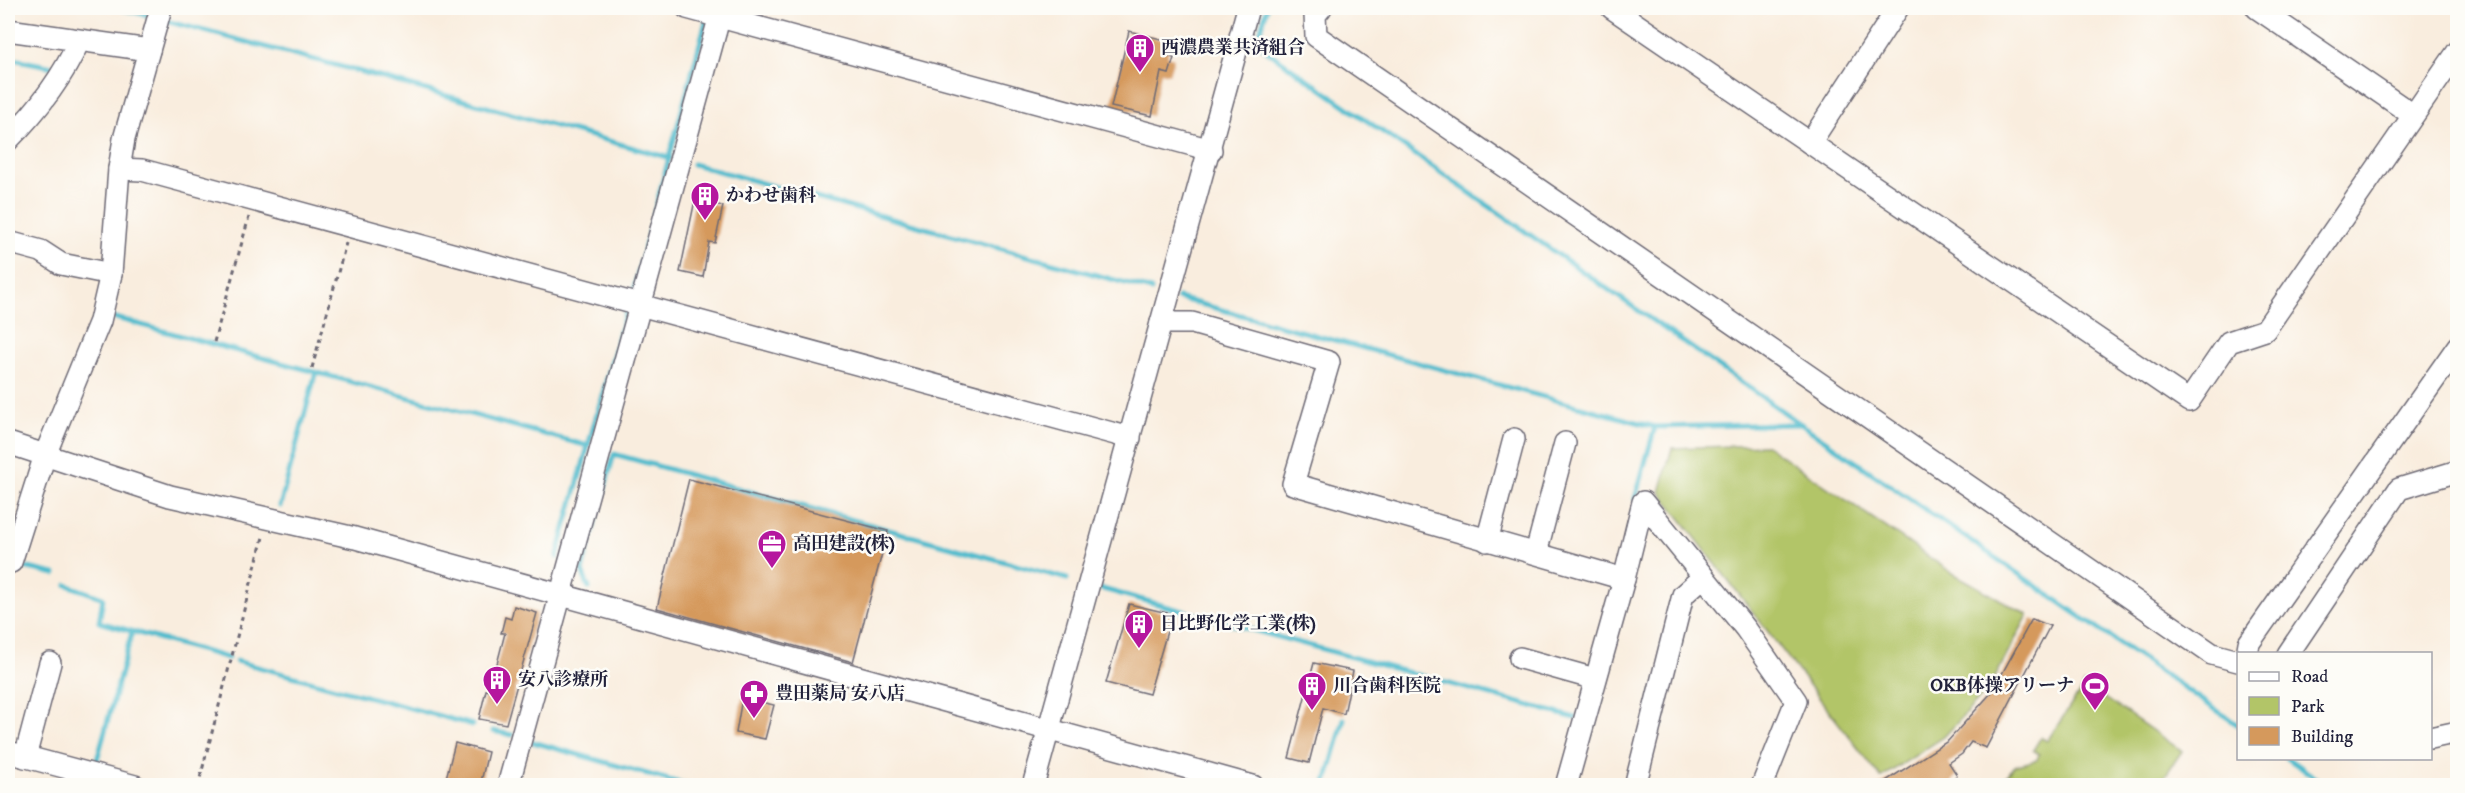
<svg xmlns="http://www.w3.org/2000/svg" width="2465" height="793" viewBox="0 0 2465 793" font-family="'IM FELL DW Pica','Noto Serif JP',serif">
	<style>
		.green { fill: #b2c568; stroke: #6a7452; stroke-width: 1.5 }
		.lines { fill: none; stroke-linecap: round; stroke-linejoin: round }
		.stream { stroke: #51bccd; stroke-width: 5 }
		.building { fill: #d5995c }
		.minor-casing { stroke: #6d6974; stroke-width: 24 }
		.path { stroke: #6d6974; stroke-width: 3; stroke-dasharray: 4.5 4.5; stroke-linecap: butt }
		.minor { stroke: #fff; stroke-width: 21 }
		.labels { text-anchor: middle; dominant-baseline: central; stroke-width: 5; stroke-linejoin: round; paint-order: stroke }
		.poi-label { font-size: 18px; font-weight: bold; fill: #22223b; stroke: #fdfcf7; text-anchor: start }
	</style>
	<rect width="100%" height="100%" fill="#fdfcf7"/>
	<filter id="ink" filterUnits="userSpaceOnUse"><feTurbulence type="fractalNoise" baseFrequency=".0167" numOctaves="2"/><feDisplacementMap in="SourceGraphic" scale="12" xChannelSelector="R" yChannelSelector="G"/><feConvolveMatrix kernelMatrix="1 2 1 2 8 2 1 2 1" color-interpolation-filters="sRGB"/></filter>
	<filter id="wash" filterUnits="userSpaceOnUse"><feTurbulence type="fractalNoise" baseFrequency=".008" numOctaves="4" result="noise"/><feDisplacementMap in="SourceGraphic" scale="24" xChannelSelector="R" yChannelSelector="G"/><feGaussianBlur stdDeviation="1.35" result="paint"/><feColorMatrix in="noise" values="0 0 0 0 0 0 0 0 0 0 0 0 0 0 0 0 0 1.4 0 .05"/><feComposite in="paint" operator="in"/></filter>
	<g filter="url(#wash)">
		<rect width="100%" height="100%" fill="#f9edde"/>
		<g class="green">
			<polygon points="1766,445 1951,572 2028,615 1990,687 1944,737 1881,778 1660,492 1672,448"/>
			<polygon points="2085,684 2182,751 2159,785 2001,785 2014,766 2037,760 2039,754 2033,750 2041,737 2047,741"/>
		</g>
		<g class="lines">
			<g class="stream">
				<polyline points="118,8 151,16"/>
				<polyline points="1267,8 1257,44 1795,420 2238,725"/>
				<polyline points="735,9 735,8"/>
				<polyline points="166,21 358,71 670,158"/>
				<polyline points="8,58 58,68"/>
				<polyline points="693,164 1151,290"/>
				<polyline points="632,295 706,21"/>
				<polyline points="1178,298 1655,427 1801,424"/>
				<polyline points="112,317 588,446"/>
				<polyline points="1635,499 1655,427"/>
				<polyline points="280,506 316,372"/>
				<polyline points="557,557 626,310"/>
				<polyline points="15,565 55,574"/>
				<polyline points="67,585 103,598 99,622 228,658"/>
				<polyline points="589,588 582,571 614,454 1067,579"/>
				<polyline points="1099,588 1575,718"/>
				<polyline points="236,661 473,725"/>
				<polyline points="493,731 512,735"/>
				<polyline points="533,742 690,786"/>
				<polyline points="2287,758 2327,786"/>
				<polyline points="95,767 132,632"/>
				<polyline points="1325,786 1344,719"/>
			</g>
		</g>
		<g id="blocks">
			<g class="building">
				<polygon points="1129,31 1169,41 1168,56 1174,58 1169,74 1161,72 1152,116 1111,107"/>
				<polygon points="695,200 723,206 715,243 709,242 703,277 680,272"/>
				<polygon points="689,479 888,531 853,662 657,608"/>
				<polygon points="1129,604 1172,614 1149,694 1106,683"/>
				<polygon points="514,606 537,613 506,724 479,719 486,690 490,691 505,633 501,633 505,617 511,619"/>
				<polygon points="2032,619 2050,626 1986,748 1971,742 1962,754 1949,763 1957,775 1950,786 1878,786 1948,741 1992,692"/>
				<polygon points="1314,663 1353,671 1344,714 1323,708 1309,763 1289,758"/>
				<polygon points="742,698 774,705 765,739 736,733"/>
				<polygon points="455,743 488,752 480,786 444,786"/>
			</g>
		</g>
	</g>
	<g filter="url(#ink)">
		<use href="#blocks" fill-opacity="0" stroke="#6d6974" stroke-width="1.5"/>
		<g class="lines">
			<g class="minor-casing">
				<g id="minor">
					<polyline points="687,8 1211,150"/>
					<polyline points="1321,8 1315,15 1316,36 2212,654 2238,661"/>
					<polyline points="1612,8 2189,401 2229,342 2265,330 2458,51"/>
					<polyline points="2257,8 2413,115"/>
					<polyline points="8,30 149,50"/>
					<path d="M8,140C36,112 63,77 79,41"/>
					<polyline points="1810,143 1898,8"/>
					<polyline points="119,169 142,170 1130,438"/>
					<polyline points="8,242 41,251 61,264 111,274"/>
					<polyline points="1161,323 1192,323 1329,362 1293,484 1624,579 1643,502 1746,629 1796,701 1762,786"/>
					<polyline points="8,443 170,496 355,538 1253,786"/>
					<polyline points="1487,541 1514,439"/>
					<polyline points="1536,553 1565,443"/>
					<polyline points="11,562 45,455 100,321 111,274 119,169 124,139 161,8"/>
					<polyline points="2247,654 2249,643 2458,346"/>
					<polyline points="2288,654 2399,489 2458,471"/>
					<polyline points="1520,658 1595,679"/>
					<polyline points="2430,738 2458,732"/>
					<polyline points="8,752 135,786"/>
					<polyline points="25,757 50,663"/>
					<polyline points="508,786 722,8"/>
					<polyline points="1033,786 1248,8"/>
					<polyline points="1566,786 1624,579"/>
					<polyline points="1635,786 1683,595 1703,577"/>
				</g>
			</g>
			<g class="path">
				<polyline points="214,342 249,217"/>
				<polyline points="312,368 346,243"/>
				<polyline points="198,786 263,537"/>
			</g>
			<use href="#minor" class="minor"/>
		</g>
	</g>
	<defs>
		<g id="building-pin" transform="scale(1.5)"><path d="M0 17L-7.5 6A9.5 9.5 0 1 1 7.5 6Z" fill="#b5179e" stroke="#fdfcf7"/><path d="M-4-6H4V6H1V3H-1V6H-4ZM-2.5-4.3h1.7v1.8h-1.7ZM.8-4.3h1.7v1.8H.8ZM-2.5-1h1.7V.8h-1.7ZM.8-1h1.7V.8H.8Z" fill="#fff"/></g>
		<g id="office-pin" transform="scale(1.5)"><path d="M0 17L-7.5 6A9.5 9.5 0 1 1 7.5 6Z" fill="#b5179e" stroke="#fdfcf7"/><path d="M-6-3h4V-5.5h4V-3h4V5H-6ZM-1-4.5V-3h2v-1.5ZM-6 0V1H6V0Z" fill="#fff"/></g>
		<g id="stadium-pin" transform="scale(1.5)"><path d="M0 17L-7.5 6A9.5 9.5 0 1 1 7.5 6Z" fill="#b5179e" stroke="#fdfcf7"/><path d="M0-5a6.5 5 0 1 0 0 10a6.5 5 0 1 0 0-10ZM-3.5-1.8h7v3.6h-7Z" fill="#fff"/></g>
		<g id="pharmacy-pin" transform="scale(1.5)"><path d="M0 17L-7.5 6A9.5 9.5 0 1 1 7.5 6Z" fill="#b5179e" stroke="#fdfcf7"/><path d="M-2-6h4v4h4v4h-4v4h-4v-4h-4v-4h4Z" fill="#fff"/></g>
	</defs>
	<g fill-rule="evenodd">
		<use href="#building-pin" x="1140" y="48"/>
		<use href="#building-pin" x="705" y="196"/>
		<use href="#office-pin" x="772" y="544"/>
		<use href="#building-pin" x="1139" y="624"/>
		<use href="#building-pin" x="497" y="680"/>
		<use href="#building-pin" x="1312" y="686"/>
		<use href="#stadium-pin" x="2095" y="686"/>
		<use href="#pharmacy-pin" x="754" y="694"/>
	</g>
	<g class="labels">
		<g class="poi-label">
			<text x="1161" y="48">西濃農業共済組合</text>
			<text x="726" y="196">かわせ歯科</text>
			<text x="793" y="544">高田建設(株)</text>
			<text x="1160" y="624">日比野化学工業(株)</text>
			<text x="518" y="680">安八診療所</text>
			<text x="1333" y="686">川合歯科医院</text>
			<text x="2074" y="686" text-anchor="end">OKB体操アリーナ</text>
			<text x="775" y="694">豊田薬局 安八店</text>
		</g>
	</g>
	<rect width="2465" height="793" fill="none" stroke="#fdfcf7" stroke-width="30"/>
	<rect x="2237" y="652" width="195" height="108" fill="#fdfcf7" stroke="#a5a5ac" stroke-width="1.5"/>
	<rect x="2249" y="672" width="30" height="9" fill="#ffffff" stroke="#a5a5ac" stroke-width="1.5"/>
	<text x="2291" y="682" font-size="18" fill="#22223b">Road</text>
	<rect x="2249" y="697" width="30" height="18" fill="#b2c568" stroke="#a5a5ac" stroke-width="1.5"/>
	<text x="2291" y="712" font-size="18" fill="#22223b">Park</text>
	<rect x="2249" y="727" width="30" height="18" fill="#d5995c" stroke="#a5a5ac" stroke-width="1.5"/>
	<text x="2291" y="742" font-size="18" fill="#22223b">Building</text>
</svg>
